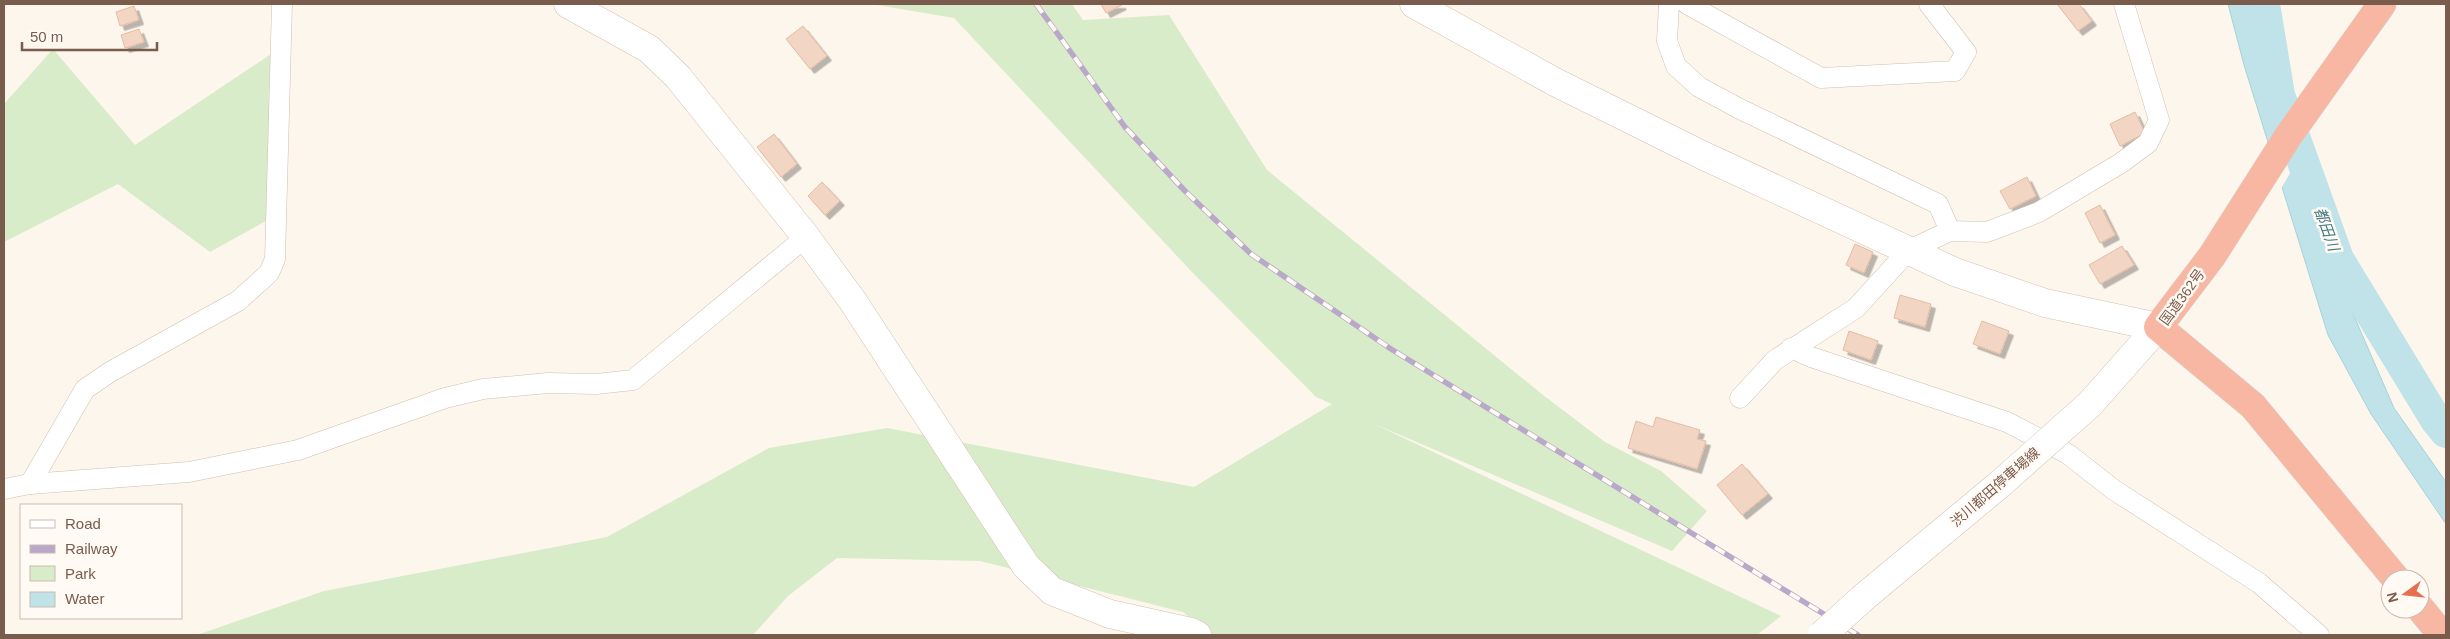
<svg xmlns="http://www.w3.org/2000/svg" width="2450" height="639" viewBox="0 0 2450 639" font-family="Helvetica,'Noto Sans JP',sans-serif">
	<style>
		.green { fill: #d8ecc9 }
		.water { fill: #bfe3e8; stroke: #a5d3da }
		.pier { fill: #fdf6ec }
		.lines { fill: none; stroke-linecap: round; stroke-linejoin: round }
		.river { stroke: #bfe3e8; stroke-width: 32 }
		.building { fill: #f3d5c3; stroke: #e6bba3; filter: url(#shadow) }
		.street-casing { stroke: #d1beb0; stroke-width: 21 }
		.secondary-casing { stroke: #d6c0b0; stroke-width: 29 }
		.highway-casing { stroke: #dad1cd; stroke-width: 29 }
		.street { stroke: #fff; stroke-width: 20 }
		.secondary { stroke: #fff; stroke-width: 28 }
		.highway { stroke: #f7b7a3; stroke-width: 28 }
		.rail-casing { stroke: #b9a8c9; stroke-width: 5.5 }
		.rail { stroke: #fffaf3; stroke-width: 4; stroke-dasharray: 11; stroke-linecap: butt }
		.secondary-bridge-casing { stroke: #d6c0b0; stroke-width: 29; stroke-linecap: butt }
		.secondary-bridge { stroke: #fff; stroke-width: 28 }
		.labels { text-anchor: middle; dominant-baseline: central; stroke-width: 5; stroke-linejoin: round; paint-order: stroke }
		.street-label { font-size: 14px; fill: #7a5c4d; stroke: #fffaf3 }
		.water-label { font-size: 15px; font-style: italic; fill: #437c86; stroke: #fffaf3 }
	</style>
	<defs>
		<filter id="shadow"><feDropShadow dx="4.5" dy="4.5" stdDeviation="0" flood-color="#0004"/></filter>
	</defs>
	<rect width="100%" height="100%" fill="#fdf6ec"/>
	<g class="green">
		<polygon points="871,4 1072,4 1083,20 1169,15 1267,170 1543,395 1605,442 1661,471 1707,511 1672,551 1372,423 1781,616 1757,635 1210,635 1183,612 980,561 837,558 788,596 753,635 197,635 324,591 607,537 769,448 887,428 1194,487 1332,404 1316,397 1191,271 954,18"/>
		<polygon points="53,49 135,145 277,50 284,211 210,252 118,184 4,242 4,104"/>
	</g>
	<polygon class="water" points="2228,4 2250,4 2301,194 2394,408 2446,482 2446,524 2371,414 2328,335 2244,65"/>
	<polygon class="pier" points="2284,121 2295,165 2280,190 2266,145"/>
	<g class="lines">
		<polyline class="river" points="2264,4 2279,95 2338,259 2436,420 2446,432"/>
	</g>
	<g class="building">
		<polygon points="1101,4 1121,4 1122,5 1106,13"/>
		<polygon points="2057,4 2079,4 2092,21 2078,31"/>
		<polygon points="134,6 139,20 120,26 116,12"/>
		<polygon points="803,26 827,56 810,69 786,39"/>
		<polygon points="139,29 144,42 125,48 121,35"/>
		<polygon points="2135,112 2145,133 2120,146 2110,124"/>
		<polygon points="774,134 797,164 781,177 757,147"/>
		<polygon points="2027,177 2036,196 2010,209 2000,191"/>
		<polygon points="822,182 840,201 825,215 808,196"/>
		<polygon points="2100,205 2115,235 2100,243 2085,213"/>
		<polygon points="1855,244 1873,252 1864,273 1846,265"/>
		<polygon points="2122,246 2134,265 2100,284 2089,265"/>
		<polygon points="1900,295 1931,304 1925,327 1894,318"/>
		<polygon points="1982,321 2009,331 2000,354 1973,344"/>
		<polygon points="1849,331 1878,341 1871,360 1843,350"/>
		<polygon points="1656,417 1700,430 1697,439 1706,441 1697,469 1628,448 1636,421 1653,427"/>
		<polygon points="1742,464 1768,494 1742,515 1717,485"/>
	</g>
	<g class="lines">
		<g class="street-casing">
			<g id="street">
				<polyline points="1669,4 1667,41 1676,66 1699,87 1740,109 1938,204 1950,231"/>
				<polyline points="1687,4 1821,78 1955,71 1966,52 1929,4"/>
				<polyline points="1791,348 1811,357 2007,422 2068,454 2114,490 2259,583 2319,635"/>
				<polyline points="1740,398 1775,360 1856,308 1909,250 1950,231 1987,232 2039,212 2121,163 2148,143 2159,120 2124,4"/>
				<polyline points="30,484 85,389 110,372 238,301 269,273 275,259 282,4"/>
				<polyline points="4,489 30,484 189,472 298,450 445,398 483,389 548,383 596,384 633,380 806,237"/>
			</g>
		</g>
		<g class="secondary-casing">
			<g id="secondary">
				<polyline points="568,4 649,49 678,77 806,237 852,300 1026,566 1052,591 1110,614 1191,632 1197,635"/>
				<polyline points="1414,4 1555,82 1702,155 1955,272 2045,303 2158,327 2090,404"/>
				<polyline points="1864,597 2000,484"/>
			</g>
		</g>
		<g class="highway-casing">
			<g id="highway">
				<polyline points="2382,4 2289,135 2212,256 2158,327 2253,406 2396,579"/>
				<polyline points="2420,608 2442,635"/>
			</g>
		</g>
		<use href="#street" class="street"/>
		<use href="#secondary" class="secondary"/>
		<use href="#highway" class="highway"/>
		<g class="rail-casing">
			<polyline id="rail" points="1036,4 1125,127 1185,191 1251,254 1391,349 1858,635"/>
		</g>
		<use href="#rail" class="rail"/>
		<g class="secondary-bridge-casing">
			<g id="secondary-bridge">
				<polyline points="2000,484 2090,404"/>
				<polyline points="1822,635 1864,597"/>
			</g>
		</g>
		<use href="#secondary-bridge" class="secondary-bridge"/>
	</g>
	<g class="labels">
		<g class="street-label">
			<text transform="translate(2182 297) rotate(-54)">国道362号</text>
			<text transform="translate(1995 487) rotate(-41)">渋川都田停車場線</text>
		</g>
		<g class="water-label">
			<text transform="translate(2327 229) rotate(70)">都田川</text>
		</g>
	</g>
	<rect width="2450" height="639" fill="none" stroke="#7a5c4d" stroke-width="10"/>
	<rect x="20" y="504" width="162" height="115" fill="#fffaf3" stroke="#cabbb1"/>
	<rect x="30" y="520" width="25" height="8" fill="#ffffff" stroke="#cabbb1"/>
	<text x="65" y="529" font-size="15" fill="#7a5c4d">Road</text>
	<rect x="30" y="545" width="25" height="8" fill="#b9a8c9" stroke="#cabbb1"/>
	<text x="65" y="554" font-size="15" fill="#7a5c4d">Railway</text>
	<rect x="30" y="566" width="25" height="15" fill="#d8ecc9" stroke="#cabbb1"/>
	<text x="65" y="579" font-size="15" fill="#7a5c4d">Park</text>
	<rect x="30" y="592" width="25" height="15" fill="#bfe3e8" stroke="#cabbb1"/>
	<text x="65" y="604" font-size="15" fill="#7a5c4d">Water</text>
	<g transform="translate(2405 594) rotate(255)"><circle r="24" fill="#fffaf3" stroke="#cabbb1"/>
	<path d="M0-4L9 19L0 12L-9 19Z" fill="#e76f51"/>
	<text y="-8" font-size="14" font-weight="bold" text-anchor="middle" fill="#7a5c4d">N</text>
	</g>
	<path d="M22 42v8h135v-8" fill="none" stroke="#7a5c4d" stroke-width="2.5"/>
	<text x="30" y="42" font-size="15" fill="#7a5c4d" stroke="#fffaf3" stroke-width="4" paint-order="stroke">50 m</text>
</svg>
